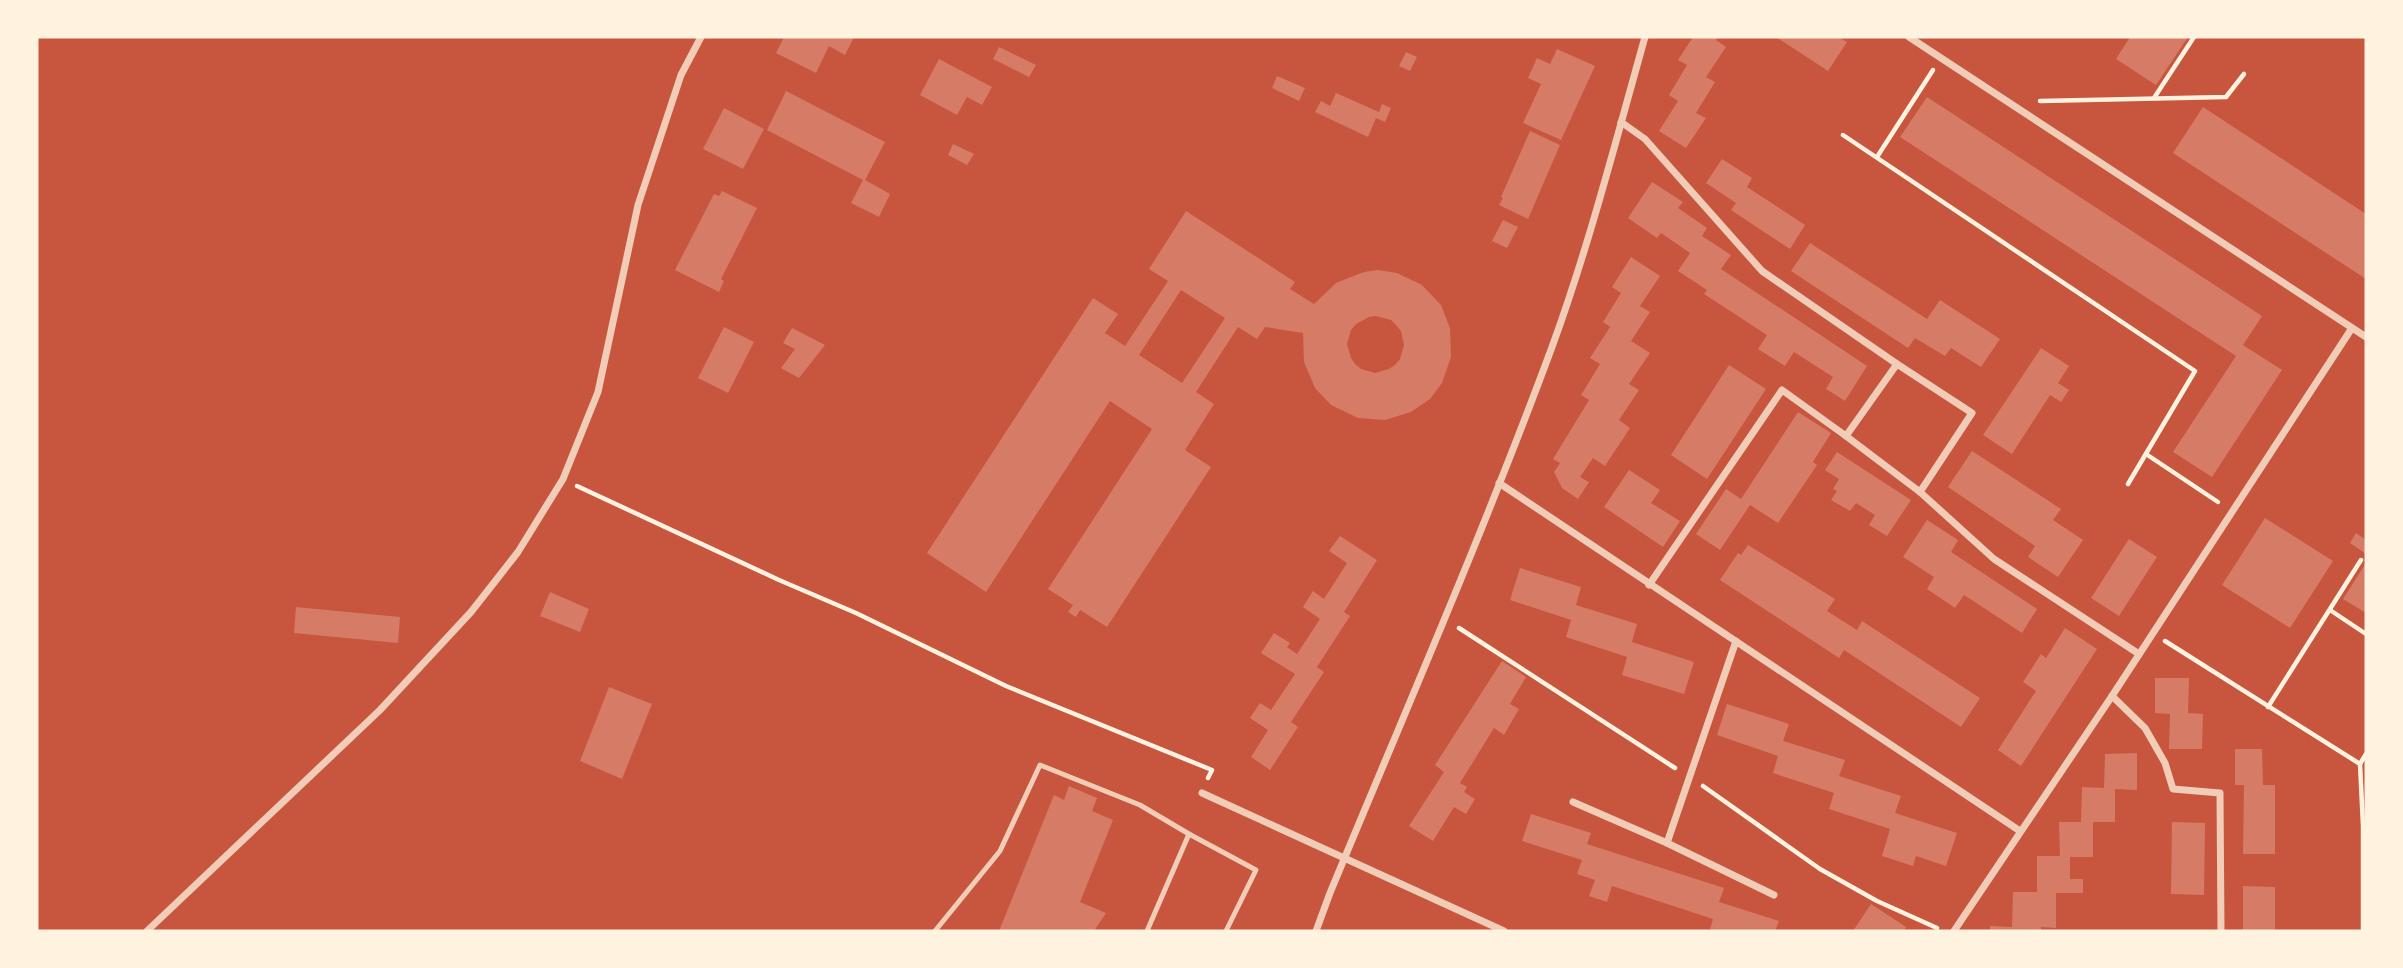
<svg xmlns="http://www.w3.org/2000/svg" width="2403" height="968" viewBox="0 0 2403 968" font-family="'Noto Serif',serif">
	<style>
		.building { fill: #d67c66; fill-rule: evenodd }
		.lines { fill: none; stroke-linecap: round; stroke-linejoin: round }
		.path { stroke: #fff3e0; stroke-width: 4.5 }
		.service { stroke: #f1ccb7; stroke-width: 5 }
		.minor { stroke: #f1ccb7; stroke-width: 7 }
	</style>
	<rect width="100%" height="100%" fill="#c8553d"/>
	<g class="building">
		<polygon points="784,37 849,37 853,39 845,55 829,46 816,73 776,53"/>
		<polygon points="1693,37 1718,37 1716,40 1726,47 1706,77 1715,82 1696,113 1706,118 1686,148 1659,131 1678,101 1669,95 1687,65 1678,60"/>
		<polygon points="1776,37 1838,37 1847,42 1828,71"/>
		<polygon points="2130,37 2188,37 2156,85 2116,59"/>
		<polygon points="999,47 1036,65 1029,77 993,59"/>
		<polygon points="1557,49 1595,66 1561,140 1523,123 1541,84 1528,78 1537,58 1550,64"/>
		<polygon points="1406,52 1417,57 1410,71 1399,66"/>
		<polygon points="939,59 992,87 982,105 967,97 957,115 920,95"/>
		<polygon points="1277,76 1305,88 1299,101 1272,88"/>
		<polygon points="786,91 885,142 865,180 890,194 879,217 851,203 863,180 767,130"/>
		<polygon points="1336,93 1379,112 1382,104 1391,108 1385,122 1376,118 1368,137 1315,112 1321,101 1330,106"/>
		<polygon points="1927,97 2262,316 2243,345 2282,370 2212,477 2173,452 2236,356 1900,137"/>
		<polygon points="2203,107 2366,214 2366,279 2173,153"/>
		<polygon points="724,108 764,129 743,169 703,149"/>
		<polygon points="1530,131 1560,145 1528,219 1499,205 1503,198 1501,197"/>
		<polygon points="953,144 974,154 967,165 948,155"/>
		<polygon points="1722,159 1752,178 1747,187 1805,225 1790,249 1731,210 1736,203 1706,183"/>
		<polygon points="1652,182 1683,202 1678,208 1707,228 1702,236 1731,255 1721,269 1867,366 1845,401 1826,389 1833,377 1794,352 1785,366 1758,349 1767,335 1704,294 1707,290 1678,271 1690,253 1661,233 1657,238 1628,218"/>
		<polygon points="722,191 757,208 721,279 724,281 719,292 675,270 714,194 719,196"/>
		<path d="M1186,211L1295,282L1290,289L1314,304L1336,283L1364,272L1378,270L1397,273L1422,285L1441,305L1450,328L1451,357L1442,383L1430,399L1411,412L1385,420L1358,418L1331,405L1315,388L1304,362L1303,333L1265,327L1257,339L1238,327L1196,392L1214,404L1185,450L1211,467L1107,627L1080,610L1076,617L1068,612L1073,605L1048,589L1152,429L1110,401L986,592L927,553L1093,298L1118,314L1105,333L1125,346L1168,281L1149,269ZM1181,290L1225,318L1182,383L1139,355ZM1376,316L1391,320L1396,325L1401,331L1404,345L1400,359L1395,365L1389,369L1375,373L1361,369L1355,364L1351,358L1347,344L1351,330L1356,324L1369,317Z"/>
		<polygon points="1503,220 1518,227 1507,248 1492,241"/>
		<polygon points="1810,243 1927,319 1940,300 2000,339 1981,367 1951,348 1945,356 1915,338 1908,348 1791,271"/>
		<polygon points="1631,257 1660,276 1640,306 1650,312 1631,341 1650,353 1629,384 1639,390 1619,420 1630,428 1605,466 1593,458 1580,477 1589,482 1578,499 1562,488 1554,472 1560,463 1553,459 1589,400 1581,395 1600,364 1590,358 1610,327 1603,322 1621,293 1612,287"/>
		<polygon points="724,327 754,342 728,393 698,378"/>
		<polygon points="792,328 825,345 799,378 781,368 795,349 783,343"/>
		<polygon points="2041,348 2069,366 2058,383 2069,390 2061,402 2050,395 2012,454 1983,435"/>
		<polygon points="1729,365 1766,389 1707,479 1671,455"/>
		<polygon points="1798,412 1831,433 1813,462 1817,465 1778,523 1750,505 1720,550 1696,534 1726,489 1741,499"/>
		<polygon points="1972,451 2061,509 2053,520 2083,540 2058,577 2028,557 2035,546 1948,487"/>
		<polygon points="1837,452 1911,500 1887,536 1869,525 1875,515 1856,503 1850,511 1831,500 1837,491 1833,489 1839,479 1825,470"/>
		<polygon points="1629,470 1660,490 1651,503 1680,521 1663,547 1604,507"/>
		<polygon points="2265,518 2333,561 2290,628 2222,585"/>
		<polygon points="1927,520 1958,540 1951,552 2037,609 2022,633 1964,595 1955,608 1927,589 1934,577 1903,557"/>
		<polygon points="2356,533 2366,540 2366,554 2350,543"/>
		<polygon points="1340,536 1377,560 1344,612 1350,616 1317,667 1324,672 1291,722 1298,727 1270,770 1251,757 1268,730 1250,718 1260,703 1271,710 1295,674 1261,653 1274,633 1290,643 1287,647 1297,654 1320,619 1303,607 1313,591 1324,599 1347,563 1329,551"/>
		<polygon points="2129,539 2157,557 2119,616 2091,598"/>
		<polygon points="1748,545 1835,599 1827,611 1857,630 1862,621 1980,698 1961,727 1844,650 1839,658 1720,580 1738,553 1741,555"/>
		<polygon points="2366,563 2366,613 2343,599"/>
		<polygon points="1520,568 1581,587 1576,605 1637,624 1632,642 1694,662 1684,694 1622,675 1627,657 1566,637 1571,620 1510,600"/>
		<polygon points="550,592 589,609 580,632 540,616"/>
		<polygon points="296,607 400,617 398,643 294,633"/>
		<polygon points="2065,628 2097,649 2021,766 1998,750 2036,691 2023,682 2041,654 2046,658"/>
		<polygon points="1502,661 1526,677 1510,704 1519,709 1504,735 1494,728 1460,783 1467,787 1464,792 1475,799 1466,814 1454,807 1433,841 1409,826 1444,772 1435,765"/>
		<polygon points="2155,678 2189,678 2188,713 2203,714 2202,749 2169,749 2170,714 2155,713"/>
		<polygon points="609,687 652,704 622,779 580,761"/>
		<polygon points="1727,704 1789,724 1783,741 1845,760 1839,776 1901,796 1895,813 1957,833 1946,866 1916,856 1913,866 1882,856 1890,829 1829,809 1834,793 1773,773 1778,756 1717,735"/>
		<polygon points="2235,749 2262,749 2263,785 2275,785 2275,854 2243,854 2244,785 2235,785"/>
		<polygon points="2137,753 2137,790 2115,789 2115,822 2093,822 2093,857 2070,857 2070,879 2083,879 2083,893 2056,893 2056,928 2041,927 2041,931 1990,931 1990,926 2012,927 2013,892 2037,892 2037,856 2060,856 2059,822 2081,822 2082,787 2104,788 2105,754"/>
		<polygon points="1069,786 1097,798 1092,811 1113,820 1080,902 1106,913 1094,931 999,931 1054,795 1064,800"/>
		<polygon points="1531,814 1591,833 1587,844 1724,888 1719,902 1779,921 1775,931 1716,931 1710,929 1713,919 1612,886 1607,902 1589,896 1595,880 1577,874 1582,860 1522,841"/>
		<polygon points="2172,822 2205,823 2204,895 2171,894"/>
		<polygon points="2243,886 2275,887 2275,931 2243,931"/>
		<polygon points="1871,904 1906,927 1904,931 1853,931"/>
	</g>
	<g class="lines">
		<g class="path">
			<polyline points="2154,98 2194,37"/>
			<polyline points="2040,101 2226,97 2244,74"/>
			<polyline points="1843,135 2195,371 2128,484"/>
			<polyline points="1877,157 1933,70"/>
			<polyline points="2146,454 2218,502"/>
			<polyline points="577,486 779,580 856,613 1006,686 1212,770 1208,778"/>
			<polyline points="2330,610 2366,634"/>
			<polyline points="1459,628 1675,768"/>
			<polyline points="2165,641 2360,764"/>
			<polyline points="2268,707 2361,560"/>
			<polyline points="1703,786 1820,869 1877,901 1937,928"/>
			<polyline points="2363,931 2363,826 2360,764 2366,754"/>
		</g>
		<g class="service">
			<polyline points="935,931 1000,851 1040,765 1140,805 1189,834"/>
			<polyline points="1147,931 1189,834 1256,870 1226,931"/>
		</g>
		<g class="minor">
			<polyline points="1909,37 2366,337"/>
			<polyline points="1621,122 1645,139 1762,271 1897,364 1972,413 1920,492"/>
			<polyline points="1897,364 1846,436 1920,492 1994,559 2139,654"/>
			<polyline points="1499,483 2020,831"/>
			<polyline points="1649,585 1782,390 1846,436"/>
			<polyline points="2112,696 2145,728 2165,763 2173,789 2220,793 2221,931"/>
			<polyline points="1202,793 1504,931"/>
			<polyline points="1573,802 1667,843 1774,895"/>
			<polyline points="1667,843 1736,641"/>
			<polyline points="147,931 380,710 471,612 518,552 563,479 598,392 638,205 681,75 701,37"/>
			<path d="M1316,931L1330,893C1405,712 1484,531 1552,347C1589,246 1616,140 1645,37"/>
			<polyline points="1954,931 2112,696 2352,328"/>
		</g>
	</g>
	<rect width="2403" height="968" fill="none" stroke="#fff3e0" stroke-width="77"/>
</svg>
